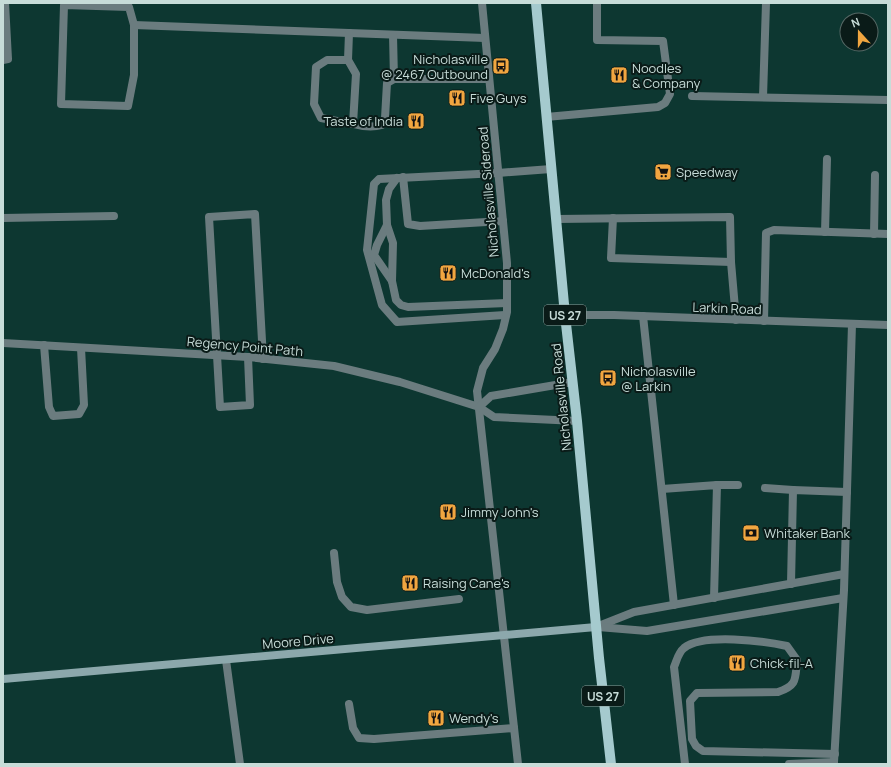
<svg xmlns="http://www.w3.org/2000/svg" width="891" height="767" viewBox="0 0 891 767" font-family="Manrope,sans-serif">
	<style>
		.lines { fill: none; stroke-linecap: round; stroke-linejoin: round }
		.lane { stroke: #6b7c7f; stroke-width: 8 }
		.street { stroke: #6b7c7f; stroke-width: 8 }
		.secondary { stroke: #8ca8ac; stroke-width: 8 }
		.primary { stroke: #a5cace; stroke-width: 10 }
		.labels { text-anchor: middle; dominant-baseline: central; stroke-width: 4; stroke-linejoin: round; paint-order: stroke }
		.shield { fill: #0a1b18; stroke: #8ea29e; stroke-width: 1 }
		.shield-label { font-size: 12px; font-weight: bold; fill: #c7dcd8 }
		.poi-label { font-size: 13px; fill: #c7dcd8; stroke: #0a1b18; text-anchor: start }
		.street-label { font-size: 13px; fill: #c7dcd8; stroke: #0a1b18 }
	</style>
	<rect width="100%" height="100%" fill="#0d3731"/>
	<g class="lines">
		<g class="lane">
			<polygon points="64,5 129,7 134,25 134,75 128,106 61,104"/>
			<polyline points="134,25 485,38"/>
			<polyline points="393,35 394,79 489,79"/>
			<polyline points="3,60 8,59 5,3"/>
			<polyline points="348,60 356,74 353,124 321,118 314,104 316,67 327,60 348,60 349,33"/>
			<polyline points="692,96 888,100"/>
			<polyline points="763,97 766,3"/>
			<polyline points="546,117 658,107 665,103 670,94 663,41 597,40 597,3"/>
			<path d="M353,124C364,127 372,128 382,125L385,118L387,83L394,79"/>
			<polyline points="498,173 379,179 374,184 367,250 382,305 397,322 505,315"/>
			<polyline points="403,177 408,224 420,226 503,221"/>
			<polyline points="397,178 389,189 386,200 387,225 377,245 374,255 392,281 396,300 401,305 408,307 507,303"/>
			<polyline points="3,218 114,216"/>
			<polyline points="613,218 611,258 731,262"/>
			<polyline points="556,219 730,217 731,262 736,320"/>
			<polyline points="387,225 393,243 392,281"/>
			<polyline points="825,232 827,159"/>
			<polyline points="874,234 875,175"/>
			<polyline points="643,316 674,605"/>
			<polyline points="764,321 766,233 774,230 888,234"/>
			<polyline points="44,345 49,407 53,416 79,414 84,405 81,348"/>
			<polyline points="248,357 250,405 220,407 209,217 255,214 263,359"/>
			<polyline points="717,485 738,485"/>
			<polyline points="765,488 793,490"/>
			<polyline points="662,489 717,485 714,598"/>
			<polyline points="334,553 337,582 342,597 351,607 367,610 459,599"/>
			<polyline points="791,584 793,490 847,492"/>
			<polyline points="596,627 634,612 844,574"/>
			<polyline points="598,627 647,631 843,598"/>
			<polyline points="226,660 240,764"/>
			<polyline points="349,704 353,728 359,738 374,739 514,728"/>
			<polyline points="834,762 844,590 852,324"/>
			<path d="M685,764L674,667C677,660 678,653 684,648C703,633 764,641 787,646L797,660C795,679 798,685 778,692L697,693L690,701L692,739L696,746L703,751L835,754"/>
			<polyline points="789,764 834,762"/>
		</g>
		<g class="street">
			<polyline points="482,3 507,263 507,312 503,329 495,349 483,368 477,391 518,764"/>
			<polyline points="498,173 551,169"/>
			<polyline points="565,315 614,315 888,325"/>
			<polyline points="3,343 248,357 334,366 400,382 479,407"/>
			<polyline points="573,382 491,396 479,407 494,417 577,421"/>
		</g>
		<polyline class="secondary" points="3,679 596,627"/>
		<polyline class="primary" points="536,3 565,315 577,421 599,658 611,764"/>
	</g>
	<defs>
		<g id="bus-square" transform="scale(0.9)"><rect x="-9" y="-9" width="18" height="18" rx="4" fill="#f1a640" stroke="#0a1b18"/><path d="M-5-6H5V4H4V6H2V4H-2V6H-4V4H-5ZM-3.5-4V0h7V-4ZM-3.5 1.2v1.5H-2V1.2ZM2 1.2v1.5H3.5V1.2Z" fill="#111"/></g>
		<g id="restaurant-square" transform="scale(0.9)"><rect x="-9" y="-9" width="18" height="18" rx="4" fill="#f1a640" stroke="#0a1b18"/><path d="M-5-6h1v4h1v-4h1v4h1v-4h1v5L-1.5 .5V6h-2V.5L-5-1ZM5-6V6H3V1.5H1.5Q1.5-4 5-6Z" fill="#111"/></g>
		<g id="supermarket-square" transform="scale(0.9)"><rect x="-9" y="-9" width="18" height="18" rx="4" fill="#f1a640" stroke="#0a1b18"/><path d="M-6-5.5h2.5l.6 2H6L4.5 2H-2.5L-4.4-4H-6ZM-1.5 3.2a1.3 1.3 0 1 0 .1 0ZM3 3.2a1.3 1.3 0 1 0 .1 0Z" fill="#111"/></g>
		<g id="bank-square" transform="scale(0.9)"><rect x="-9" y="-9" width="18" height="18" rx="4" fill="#f1a640" stroke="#0a1b18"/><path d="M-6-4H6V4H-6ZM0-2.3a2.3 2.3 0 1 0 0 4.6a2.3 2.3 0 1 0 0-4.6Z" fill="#111"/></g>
	</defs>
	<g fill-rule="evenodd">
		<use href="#bus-square" x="501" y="66"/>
		<use href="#restaurant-square" x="619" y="75"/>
		<use href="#restaurant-square" x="457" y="98"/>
		<use href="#restaurant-square" x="416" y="121"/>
		<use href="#supermarket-square" x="663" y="172"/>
		<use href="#restaurant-square" x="448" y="273"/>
		<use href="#bus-square" x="608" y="378"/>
		<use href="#restaurant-square" x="448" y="512"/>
		<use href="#bank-square" x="751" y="533"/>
		<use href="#restaurant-square" x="410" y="583"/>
		<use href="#restaurant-square" x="737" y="663"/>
		<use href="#restaurant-square" x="436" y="718"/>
	</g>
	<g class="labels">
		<g class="shield">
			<rect x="544" y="305" width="42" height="20" rx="3"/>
			<rect x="582" y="686" width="42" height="20" rx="3"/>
		</g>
		<g class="shield-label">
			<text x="565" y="315">US 27</text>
			<text x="603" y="696">US 27</text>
		</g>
		<g class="poi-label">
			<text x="488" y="59" text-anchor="end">Nicholasville<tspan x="488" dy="15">@ 2467 Outbound</tspan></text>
			<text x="632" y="68">Noodles<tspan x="632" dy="15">&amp; Company</tspan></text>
			<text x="470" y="98">Five Guys</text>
			<text x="403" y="121" text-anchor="end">Taste of India</text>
			<text x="676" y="172">Speedway</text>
			<text x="461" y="273">McDonald's</text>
			<text x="621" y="371">Nicholasville<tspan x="621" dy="15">@ Larkin</tspan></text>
			<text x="461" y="512">Jimmy John's</text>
			<text x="764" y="533">Whitaker Bank</text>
			<text x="423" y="583">Raising Cane's</text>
			<text x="750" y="663">Chick-fil-A</text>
			<text x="449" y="718">Wendy's</text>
		</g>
		<g class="street-label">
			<text transform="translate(488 192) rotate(-95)">Nicholasville Sideroad</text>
			<text transform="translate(727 308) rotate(2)">Larkin Road</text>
			<text transform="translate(245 346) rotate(5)">Regency Point Path</text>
			<text transform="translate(561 397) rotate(-96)">Nicholasville Road</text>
			<text transform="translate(298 641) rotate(-5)">Moore Drive</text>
		</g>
	</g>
	<rect width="891" height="767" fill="none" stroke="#c7dcd8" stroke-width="8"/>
	<g transform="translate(859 32) rotate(339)"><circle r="19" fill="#0a1b18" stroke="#566865"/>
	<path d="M0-3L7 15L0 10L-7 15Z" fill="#f1a640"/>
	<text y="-6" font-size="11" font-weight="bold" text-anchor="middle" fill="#c7dcd8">N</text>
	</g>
</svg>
